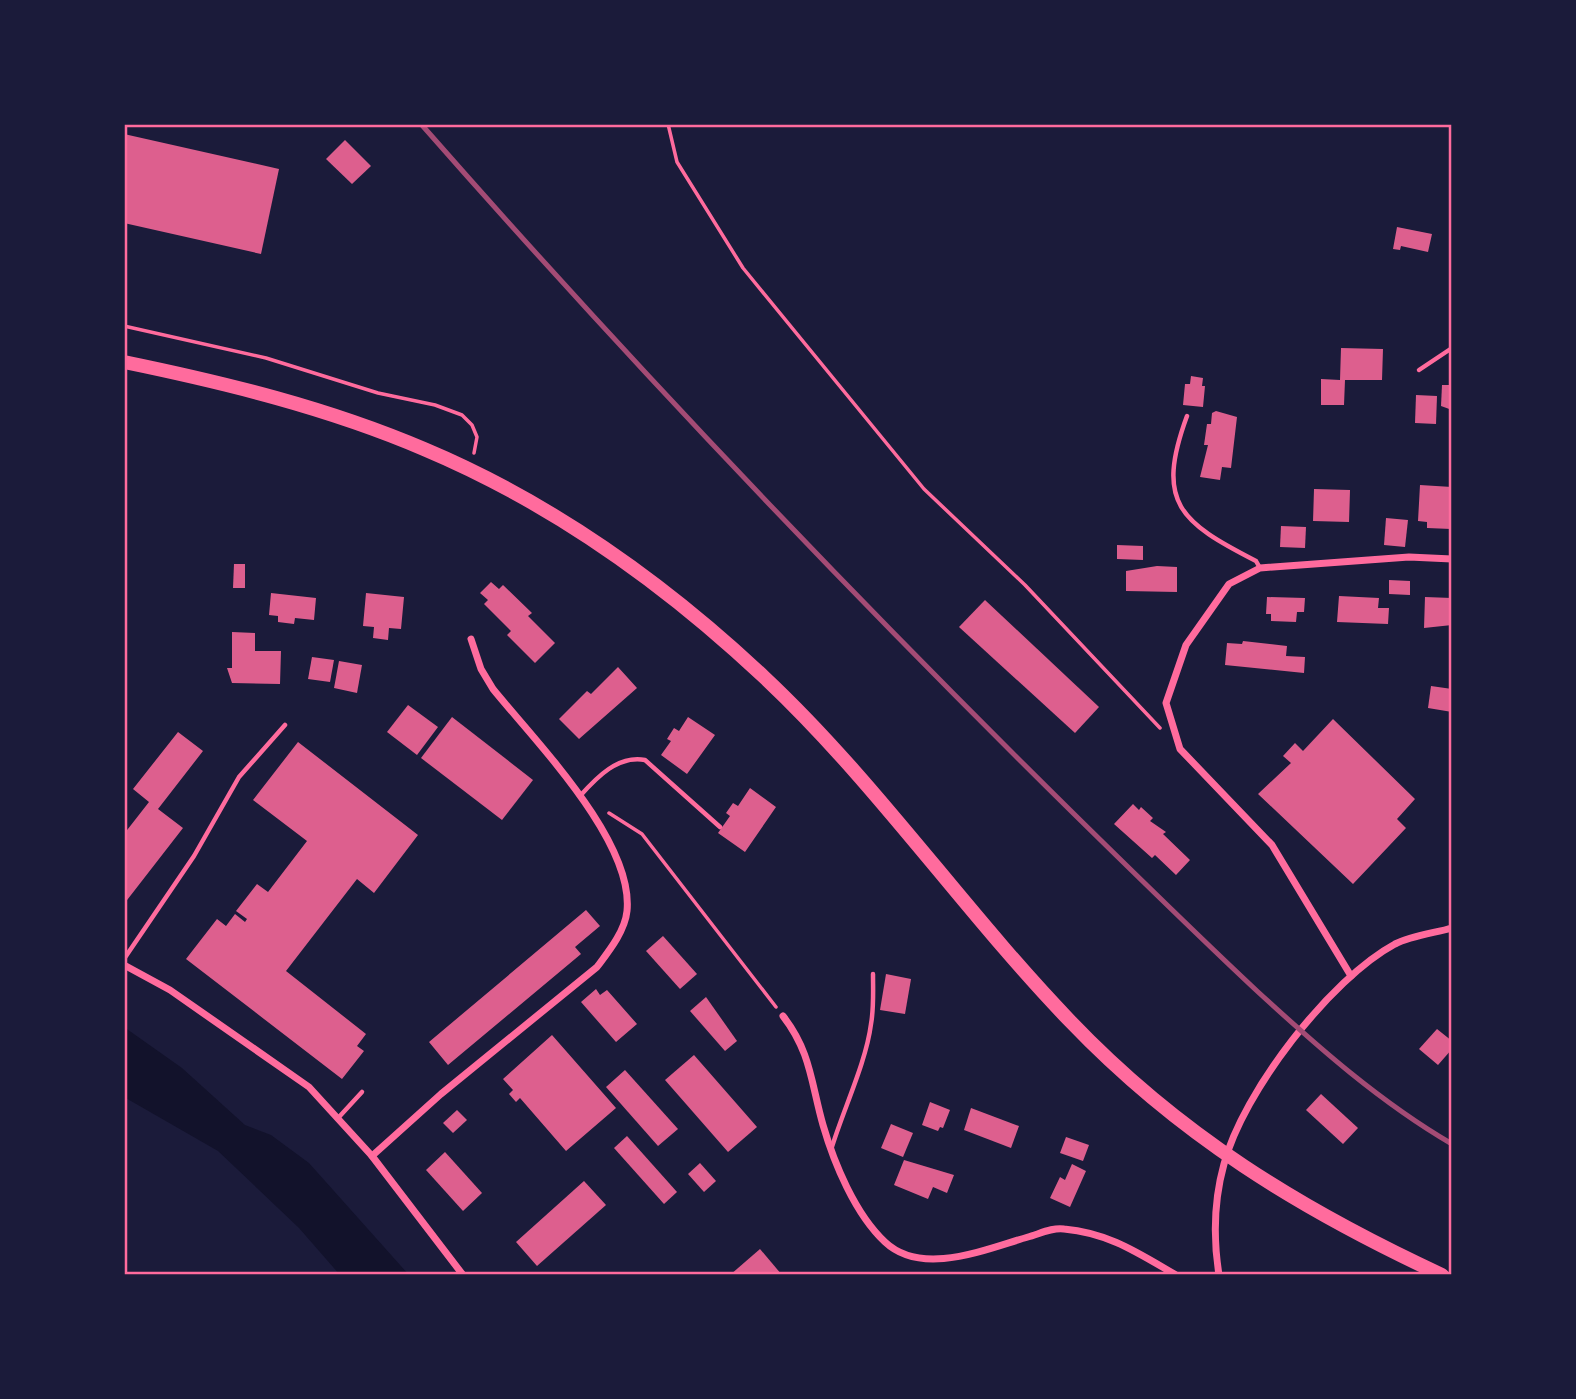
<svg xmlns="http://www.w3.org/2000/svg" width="1576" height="1399" viewBox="0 0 1576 1399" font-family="'Public Sans',sans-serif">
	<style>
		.water { fill: #12122b }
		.building { fill: #dd5f8e }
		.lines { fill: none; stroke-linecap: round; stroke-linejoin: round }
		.path { stroke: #ff6b9d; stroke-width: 3.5 }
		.service { stroke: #ff6b9d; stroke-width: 4.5 }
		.minor { stroke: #ff6b9d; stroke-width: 7 }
		.trunk { stroke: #ff6b9d; stroke-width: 14 }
		.rail { stroke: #a44b75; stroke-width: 5 }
		.neatline { fill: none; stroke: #ff6b9d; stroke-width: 2.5 }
	</style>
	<rect width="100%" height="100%" fill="#1b1b3a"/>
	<polygon class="water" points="124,1027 182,1068 245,1125 271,1135 309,1163 409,1275 340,1275 299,1228 218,1151 124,1097"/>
	<g class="building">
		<polygon points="124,134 279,169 261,254 124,223"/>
		<polygon points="345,140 371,166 352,184 326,159"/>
		<polygon points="1397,227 1432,234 1428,252 1401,246 1400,250 1393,249"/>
		<polygon points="1341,348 1383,349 1382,380 1345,380 1344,405 1321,405 1321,379 1340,380"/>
		<polygon points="1191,376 1203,378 1202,386 1205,386 1203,407 1183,405 1185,384 1190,384"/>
		<polygon points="1442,385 1452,385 1452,410 1441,406"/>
		<polygon points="1416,395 1437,396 1436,424 1415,423"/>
		<polygon points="1216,411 1237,417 1231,468 1222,467 1220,480 1200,477 1208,445 1204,445 1207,424 1211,424 1212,413"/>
		<polygon points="1420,485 1452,487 1451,529 1427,528 1427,522 1418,521"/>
		<polygon points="1314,489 1350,490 1349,522 1313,521"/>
		<polygon points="1386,518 1408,520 1405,547 1384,545"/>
		<polygon points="1281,526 1306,527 1305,548 1280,547"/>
		<polygon points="1117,545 1143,546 1143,560 1117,559"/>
		<polygon points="234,564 245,564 245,588 233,588"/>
		<polygon points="1157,566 1177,567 1177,592 1126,591 1126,571"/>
		<polygon points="1389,580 1410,581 1410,595 1389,594"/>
		<polygon points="491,582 499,589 503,585 532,613 528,616 555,643 535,663 507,635 511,631 484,604 488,600 480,593"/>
		<polygon points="271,593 316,598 314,620 295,618 294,624 278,622 278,616 269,615"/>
		<polygon points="366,593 404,597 401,629 389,628 388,640 373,638 374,627 363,626"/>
		<polygon points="1339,596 1379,598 1378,608 1389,608 1388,624 1337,622"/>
		<polygon points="1267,597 1305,598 1304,612 1297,612 1296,622 1271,621 1271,614 1266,614"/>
		<polygon points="1425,597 1452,598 1452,625 1424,628"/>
		<polygon points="985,600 1099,707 1075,733 959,627"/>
		<polygon points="232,632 255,633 255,651 281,651 280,684 232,683 227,668 232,668"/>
		<polygon points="1243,641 1287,646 1286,656 1305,657 1304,673 1225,665 1227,643 1242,644"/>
		<polygon points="312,657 334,660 330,682 308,679"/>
		<polygon points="339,661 362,665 357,693 334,688"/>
		<polygon points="618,667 637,688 579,739 559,719 587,691 591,694"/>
		<polygon points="1431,686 1452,689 1452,712 1428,708"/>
		<polygon points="408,705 438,727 417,755 387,732"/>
		<polygon points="452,717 533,780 502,820 421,758"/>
		<polygon points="688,717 715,735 687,774 661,755 671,741 667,739 674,728 679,731"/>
		<polygon points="1333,719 1415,799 1397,819 1406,828 1353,884 1258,794 1291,763 1283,756 1295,743 1303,751"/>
		<polygon points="178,732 203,751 158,809 183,828 124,904 124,834 149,802 133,789"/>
		<polygon points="298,742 418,835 374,893 357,879 286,971 366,1034 357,1046 364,1051 342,1079 186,959 217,919 226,926 235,914 245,922 247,919 236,911 257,884 268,892 307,841 253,800"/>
		<polygon points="750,788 776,807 745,852 718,833 730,816 726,813 733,803 738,806"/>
		<polygon points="1133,804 1139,810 1141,807 1153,818 1150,821 1166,832 1163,834 1190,860 1176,875 1155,855 1152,858 1114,824"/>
		<polygon points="586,910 600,926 575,947 581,954 448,1065 429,1042"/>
		<polygon points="663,936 697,974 680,989 646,951"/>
		<polygon points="886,974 911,979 905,1014 880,1010"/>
		<polygon points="596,989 600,995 607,990 637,1024 616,1042 581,1002"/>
		<polygon points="706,997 737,1041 725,1051 690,1011"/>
		<polygon points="1437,1029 1452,1041 1452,1049 1438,1065 1419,1049"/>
		<polygon points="552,1035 616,1108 566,1151 520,1098 516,1102 509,1094 513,1090 503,1079"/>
		<polygon points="694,1055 757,1127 728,1152 665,1080"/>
		<polygon points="625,1070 678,1129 658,1146 606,1087"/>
		<polygon points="1321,1094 1358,1128 1343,1144 1306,1110"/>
		<polygon points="930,1102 950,1110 943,1128 940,1127 938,1131 922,1125"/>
		<polygon points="971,1108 1019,1126 1011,1148 964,1130"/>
		<polygon points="457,1110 467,1120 453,1133 443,1123"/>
		<polygon points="891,1124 913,1133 903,1157 881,1148"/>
		<polygon points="627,1136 677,1192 664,1204 614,1148"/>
		<polygon points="1066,1137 1089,1145 1083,1161 1060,1153"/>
		<polygon points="445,1152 482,1193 463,1211 426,1170"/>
		<polygon points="904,1160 954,1175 947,1193 933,1187 928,1199 894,1185"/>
		<polygon points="700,1163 716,1181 704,1192 688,1174"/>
		<polygon points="1072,1164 1086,1171 1070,1207 1050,1198 1060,1177 1065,1180"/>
		<polygon points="584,1181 606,1205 537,1266 516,1242"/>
		<polygon points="760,1249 782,1275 730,1275"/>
	</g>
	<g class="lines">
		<g class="path">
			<polyline points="668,124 677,162 743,268 924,489 1025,585 1160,728"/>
			<polyline points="124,326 266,358 378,393 435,405 462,415 472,425 477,437 474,453"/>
			<polyline points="609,813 642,834 776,1007"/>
		</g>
		<g class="service">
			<polyline points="1419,370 1452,348"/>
			<path d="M1187,416C1155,503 1180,522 1256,561L1260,568"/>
			<path d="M580,796C597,777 618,755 645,760L720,827"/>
			<polyline points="124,959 194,856 239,777 285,725"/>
			<polyline points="339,1117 362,1092"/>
			<path d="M831,1150C843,1110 866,1063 871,1024C874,1008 873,990 873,974"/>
		</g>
		<g class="minor">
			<polyline points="124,965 170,990 309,1087 372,1156 463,1275"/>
			<polyline points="1351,976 1272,845 1180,749 1166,703 1186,645 1229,584 1260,568 1409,557 1452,559"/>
			<path d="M783,1016C811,1052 811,1083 823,1125C834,1163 855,1214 885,1242C922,1277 986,1249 1028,1237C1039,1234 1053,1227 1064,1229C1109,1233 1138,1253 1176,1275"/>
			<path d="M372,1156L441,1094L597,967C609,951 625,931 627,911C634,841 535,741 493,689L481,669L471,639"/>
			<path d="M1219,1275C1213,1237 1214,1200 1224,1164C1243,1092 1330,979 1395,944C1411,936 1434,933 1452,928"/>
		</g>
		<path class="trunk" d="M124,362C226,383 328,408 424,449C550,502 665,584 764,677C876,782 964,911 1070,1021C1179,1135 1300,1209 1442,1275"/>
		<path class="rail" d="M421,124C630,362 848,591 1073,813C1134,873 1195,933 1257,991C1318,1047 1380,1102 1452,1144"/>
	</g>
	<rect width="1576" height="1399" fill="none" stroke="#1b1b3a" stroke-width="252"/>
	<rect x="126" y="126" width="1324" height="1147" class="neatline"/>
</svg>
